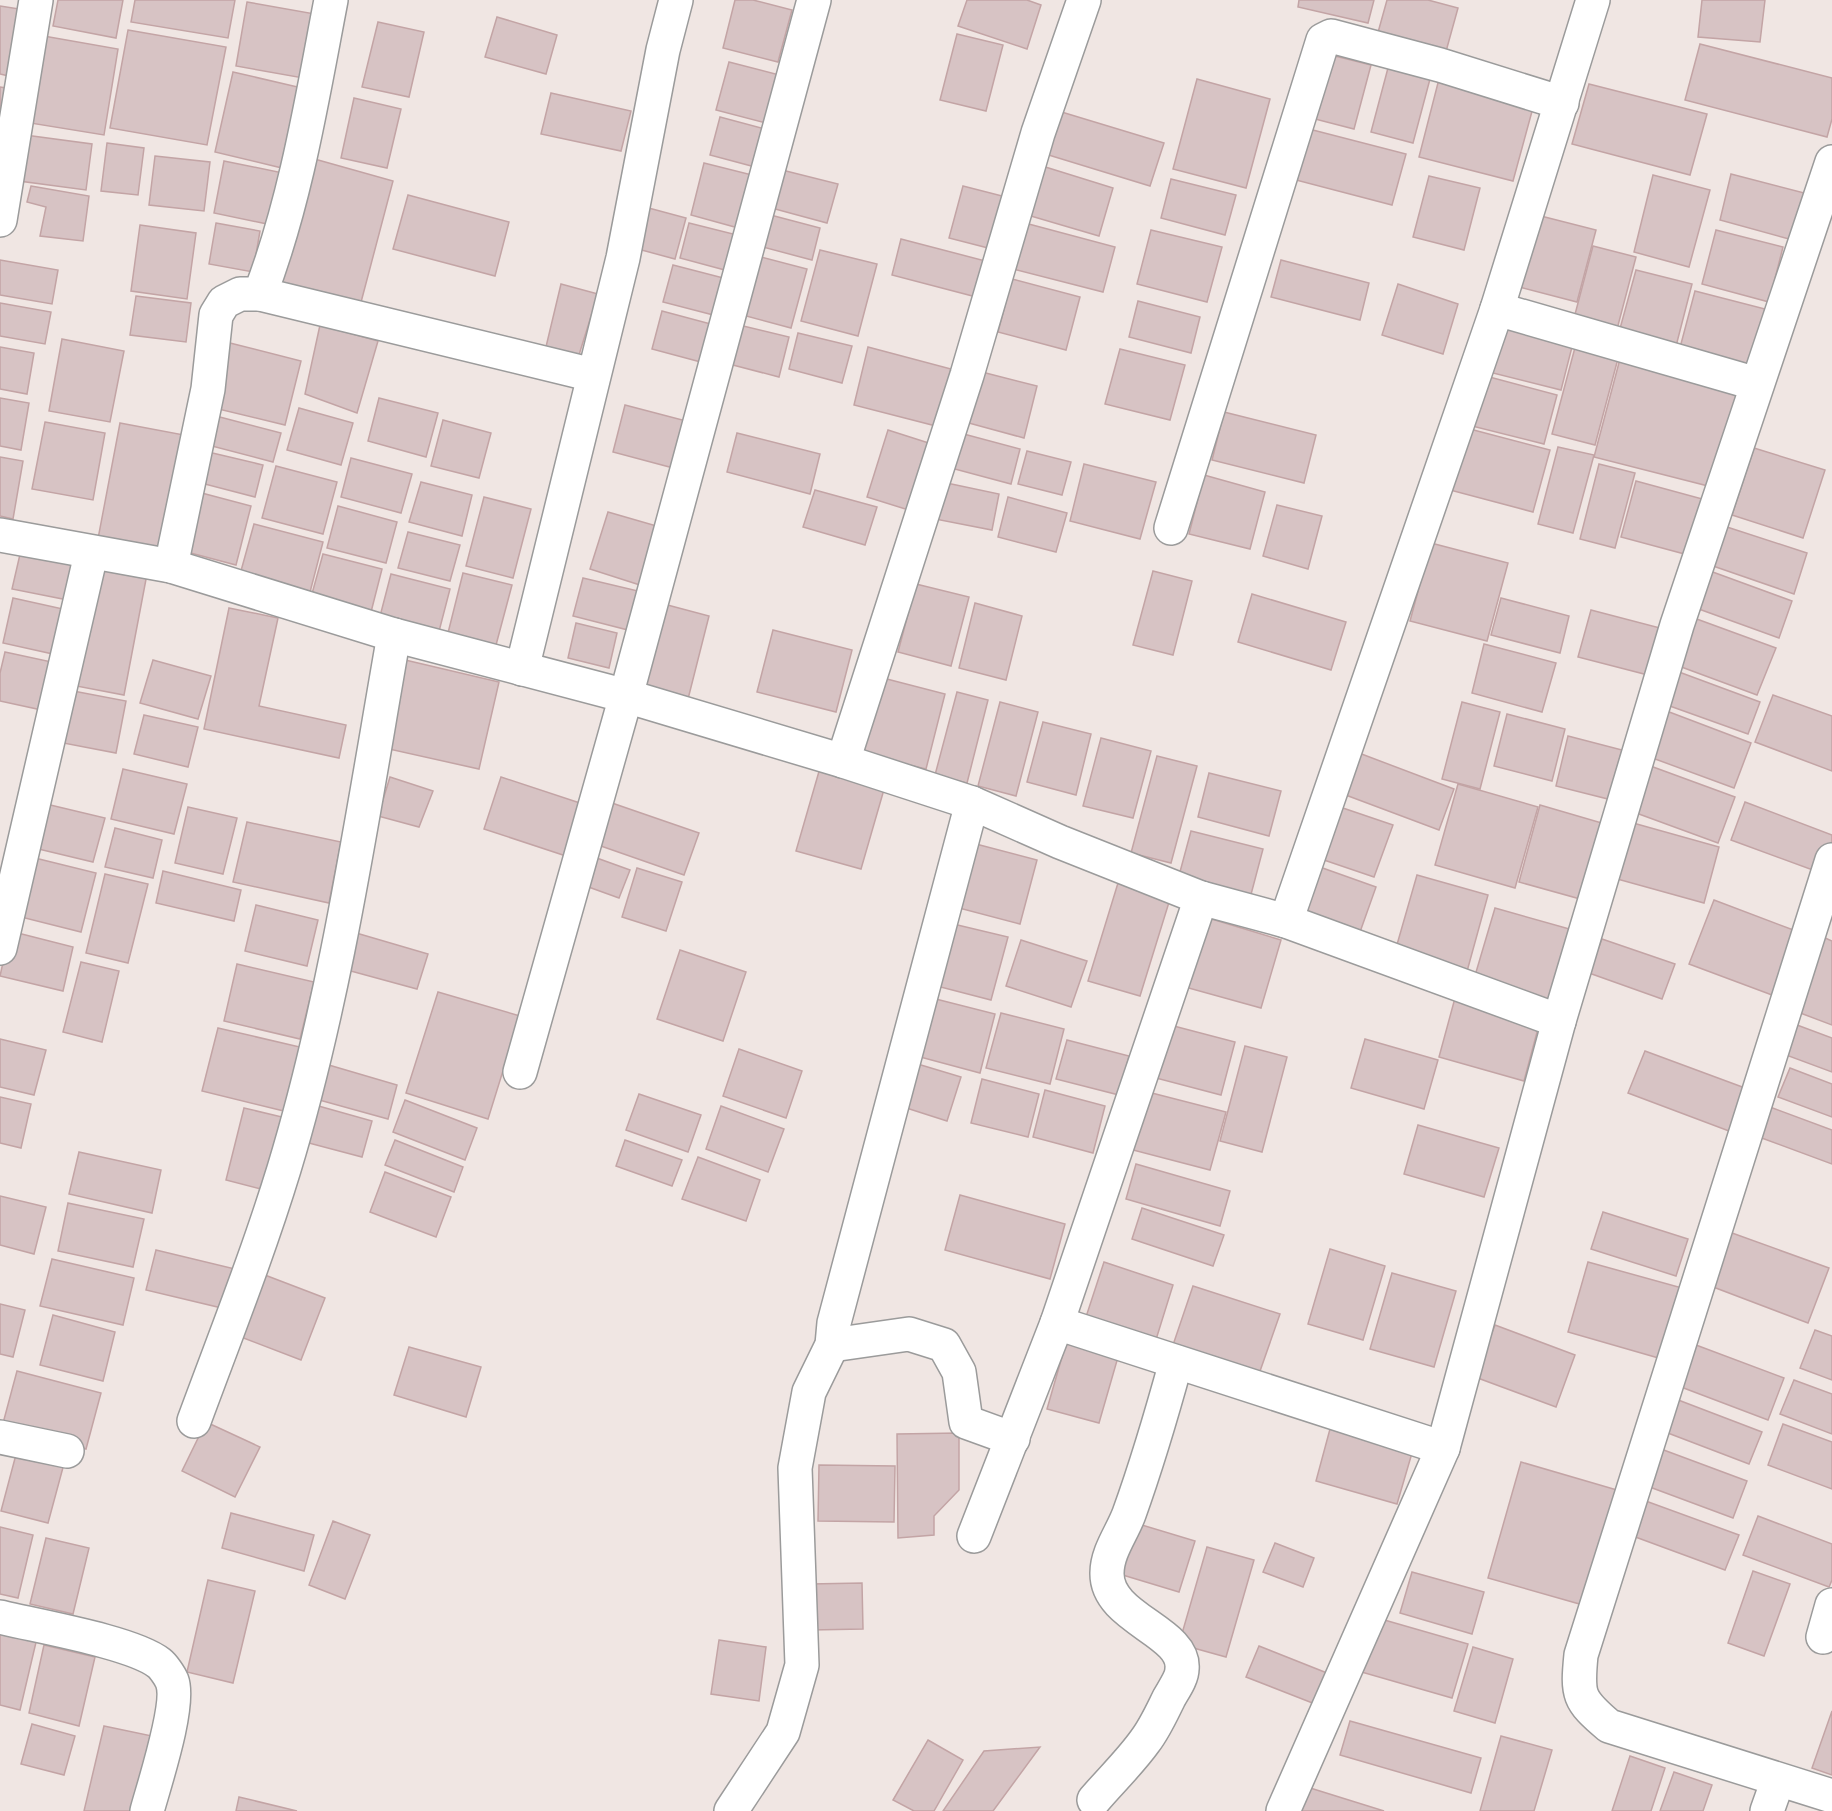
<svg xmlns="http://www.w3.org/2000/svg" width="1832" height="1811" viewBox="0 0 1832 1811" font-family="Montserrat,sans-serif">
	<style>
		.building { fill: #d7c3c4; stroke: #c3a4a5; stroke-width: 1.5 }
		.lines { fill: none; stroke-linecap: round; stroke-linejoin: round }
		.minor-casing { stroke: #9b9b9b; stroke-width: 36 }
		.minor { stroke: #fff; stroke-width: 33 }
	</style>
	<rect width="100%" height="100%" fill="#f0e6e3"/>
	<g class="building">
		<polygon points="58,0 123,0 116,38 53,26"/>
		<polygon points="135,0 235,0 228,38 131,22"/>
		<polygon points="735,0 753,0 792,10 778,62 723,48"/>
		<polygon points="967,0 1027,0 1041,5 1027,49 958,26"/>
		<polygon points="1299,0 1374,0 1368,23 1298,7"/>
		<polygon points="1387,0 1428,0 1458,8 1445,55 1377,36"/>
		<polygon points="1702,0 1765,0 1760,42 1698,37"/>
		<polygon points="247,2 315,14 303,78 236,66"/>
		<polygon points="0,6 26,10 13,77 0,74"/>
		<polygon points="497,17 557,35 546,74 485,57"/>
		<polygon points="378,22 424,32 409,97 362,87"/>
		<polygon points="128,30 226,47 207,145 110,128"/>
		<polygon points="957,34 1003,45 986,111 940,100"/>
		<polygon points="38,35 118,49 104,135 24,122"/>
		<polygon points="1700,44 1832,78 1832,119 1827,137 1685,100"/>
		<polygon points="1331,55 1371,65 1354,129 1315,119"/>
		<polygon points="729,62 787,77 774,125 716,110"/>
		<polygon points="1388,68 1430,79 1413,143 1371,132"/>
		<polygon points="233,72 302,88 282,168 215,152"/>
		<polygon points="1197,79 1270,99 1246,188 1173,169"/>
		<polygon points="1439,79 1534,104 1513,181 1419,157"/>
		<polygon points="1589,84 1707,114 1690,175 1572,144"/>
		<polygon points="0,87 13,89 0,160"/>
		<polygon points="551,93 631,111 621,151 541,134"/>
		<polygon points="354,98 401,109 387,168 341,158"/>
		<polygon points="1055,110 1164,143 1150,186 1042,153"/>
		<polygon points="720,117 769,130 759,168 710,155"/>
		<polygon points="1309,129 1406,154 1392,205 1296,180"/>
		<polygon points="25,135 92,144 86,190 19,181"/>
		<polygon points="107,143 144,148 138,195 101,191"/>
		<polygon points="155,156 210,162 204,211 149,205"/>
		<polygon points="311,158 393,181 360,306 278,284"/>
		<polygon points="224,161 283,173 272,225 214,213"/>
		<polygon points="704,163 756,176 742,229 691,215"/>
		<polygon points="1039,165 1113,188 1099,236 1024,214"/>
		<polygon points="774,168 838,184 827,223 764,206"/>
		<polygon points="1731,174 1812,195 1800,242 1720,220"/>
		<polygon points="1653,175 1710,190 1689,267 1634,252"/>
		<polygon points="1429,176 1480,188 1464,250 1413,237"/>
		<polygon points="1171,179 1236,195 1225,235 1161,218"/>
		<polygon points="31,186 89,196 83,241 40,236 46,207 27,202"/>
		<polygon points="963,186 1010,198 996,250 949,238"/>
		<polygon points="408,195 509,222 495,276 393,249"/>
		<polygon points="645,207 686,218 675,259 634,248"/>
		<polygon points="763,213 820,228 812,260 755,245"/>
		<polygon points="1537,215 1596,230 1577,302 1519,287"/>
		<polygon points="216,223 260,231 253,272 209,264"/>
		<polygon points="689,223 745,237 736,273 680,258"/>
		<polygon points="1025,223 1115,247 1103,292 1013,269"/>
		<polygon points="140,225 196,233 187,299 131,291"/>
		<polygon points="1151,230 1222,247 1207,302 1137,284"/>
		<polygon points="1716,230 1783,247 1769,302 1702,284"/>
		<polygon points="901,239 993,263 984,299 892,275"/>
		<polygon points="1593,246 1636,257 1616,333 1573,322"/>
		<polygon points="820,250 877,264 858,336 801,321"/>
		<polygon points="750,254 807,269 791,328 735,313"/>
		<polygon points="0,260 58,270 52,304 0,295"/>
		<polygon points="1281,260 1369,283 1360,320 1271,297"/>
		<polygon points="673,265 735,281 725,318 663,302"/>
		<polygon points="1636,270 1692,284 1675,350 1618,336"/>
		<polygon points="1012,279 1080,297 1066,350 998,332"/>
		<polygon points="561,284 598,294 578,358 545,351"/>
		<polygon points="1398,284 1458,304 1443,354 1382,335"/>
		<polygon points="1695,291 1765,309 1747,378 1677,359"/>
		<polygon points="136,296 191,303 186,342 130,335"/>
		<polygon points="1138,301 1200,317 1191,353 1129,337"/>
		<polygon points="0,303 51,312 45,344 0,336"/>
		<polygon points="662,311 722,327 712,365 652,349"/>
		<polygon points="1497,323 1573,343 1561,390 1485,371"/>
		<polygon points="735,324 789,337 779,377 725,363"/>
		<polygon points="320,325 378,341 357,413 305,394"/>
		<polygon points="798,333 852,346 842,383 789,369"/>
		<polygon points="62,339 124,351 110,422 49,411"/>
		<polygon points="1577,340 1620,351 1595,445 1552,434"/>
		<polygon points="226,342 301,361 285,425 210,407"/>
		<polygon points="0,347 34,353 27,394 0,389"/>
		<polygon points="868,347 951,369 936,426 854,405"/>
		<polygon points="1120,349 1185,365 1170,420 1105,404"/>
		<polygon points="1620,359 1741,390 1716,488 1594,457"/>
		<polygon points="978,371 1037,386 1024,438 965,422"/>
		<polygon points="1482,375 1557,395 1544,444 1468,425"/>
		<polygon points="0,398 29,403 21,450 0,446"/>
		<polygon points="379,398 438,413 426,457 368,441"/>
		<polygon points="625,405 690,422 677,469 613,452"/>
		<polygon points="299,408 353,423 341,465 287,450"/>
		<polygon points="1224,412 1316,435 1304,483 1212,460"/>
		<polygon points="216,416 281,433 273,462 208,445"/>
		<polygon points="443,420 491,433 479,478 431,466"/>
		<polygon points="45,422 105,433 93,500 32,489"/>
		<polygon points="120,423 184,435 161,555 97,544"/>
		<polygon points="1466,428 1550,450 1533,512 1450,490"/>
		<polygon points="888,430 935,445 915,512 867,497"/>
		<polygon points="737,433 820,454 810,494 727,472"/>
		<polygon points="960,433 1020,449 1011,484 951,468"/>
		<polygon points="1558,447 1594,455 1573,533 1538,524"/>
		<polygon points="1754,448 1825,470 1803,538 1732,515"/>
		<polygon points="204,451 263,465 255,497 197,482"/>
		<polygon points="1027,451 1071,462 1062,495 1018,484"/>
		<polygon points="0,457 23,461 13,519 0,516"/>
		<polygon points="351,458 412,474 401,513 341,497"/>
		<polygon points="1084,464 1156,482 1140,539 1070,521"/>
		<polygon points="1599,464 1635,473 1615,548 1580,539"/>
		<polygon points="276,466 337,482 323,534 262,518"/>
		<polygon points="1204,475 1265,492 1250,549 1189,534"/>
		<polygon points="1636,481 1706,500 1692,556 1621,537"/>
		<polygon points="421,482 472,495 462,536 409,522"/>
		<polygon points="942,482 999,494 992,530 935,519"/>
		<polygon points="815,490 877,507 865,545 803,527"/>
		<polygon points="198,492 251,506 236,565 183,551"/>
		<polygon points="484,497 531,509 513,578 466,566"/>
		<polygon points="1008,497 1067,513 1056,552 998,537"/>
		<polygon points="1277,505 1322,516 1308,569 1263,556"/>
		<polygon points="338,506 397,522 386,563 327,548"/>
		<polygon points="608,512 660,527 643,586 590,569"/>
		<polygon points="254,524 323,542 309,596 239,578"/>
		<polygon points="1727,527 1807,553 1794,594 1713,566"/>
		<polygon points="408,532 460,545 450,581 398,568"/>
		<polygon points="1431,543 1508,563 1487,641 1410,621"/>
		<polygon points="21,550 81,564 73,601 12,589"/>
		<polygon points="323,554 382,569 370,616 310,601"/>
		<polygon points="93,564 147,574 124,695 71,685"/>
		<polygon points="1153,571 1192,581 1173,655 1133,645"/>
		<polygon points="1710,571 1792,601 1779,638 1696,608"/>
		<polygon points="463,573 512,585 496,645 448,633"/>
		<polygon points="391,574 450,589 437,639 378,624"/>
		<polygon points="583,578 638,591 628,630 573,616"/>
		<polygon points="916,584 969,597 951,666 898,652"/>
		<polygon points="1252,594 1346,622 1331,670 1238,642"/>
		<polygon points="13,598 72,611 62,656 3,643"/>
		<polygon points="1501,598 1569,616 1560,653 1491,635"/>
		<polygon points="660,603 709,616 688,699 638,686"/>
		<polygon points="975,603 1022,616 1006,680 959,668"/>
		<polygon points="229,608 278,618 259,706 346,725 339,758 204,729"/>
		<polygon points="1591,610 1660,628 1648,675 1578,657"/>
		<polygon points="1694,618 1776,648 1757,695 1676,665"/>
		<polygon points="576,623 617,633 609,668 568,658"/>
		<polygon points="773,630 852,650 836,712 757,692"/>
		<polygon points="1484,644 1556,663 1542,712 1472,693"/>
		<polygon points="5,652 61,664 51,712 0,701 0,673"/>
		<polygon points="401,659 499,682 479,769 380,747"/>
		<polygon points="153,660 211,676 198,719 140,703"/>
		<polygon points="1679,672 1760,702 1748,734 1667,705"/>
		<polygon points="883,678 945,694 926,769 863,754"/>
		<polygon points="68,690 126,701 116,753 58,742"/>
		<polygon points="957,692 988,700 967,783 935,775"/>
		<polygon points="1773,695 1832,716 1832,771 1755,742"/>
		<polygon points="1000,702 1038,712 1016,796 978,786"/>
		<polygon points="1462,702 1500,712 1480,789 1442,779"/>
		<polygon points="1664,710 1751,743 1734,788 1647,756"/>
		<polygon points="1507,714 1565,729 1552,781 1494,766"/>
		<polygon points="144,715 198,727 188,767 134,754"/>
		<polygon points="1043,722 1091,734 1076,795 1027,782"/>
		<polygon points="1568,736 1622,750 1608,799 1556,786"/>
		<polygon points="1101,738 1151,751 1133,818 1083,806"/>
		<polygon points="1351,750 1454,789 1439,830 1335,791"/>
		<polygon points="1157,756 1197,766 1171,863 1131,853"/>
		<polygon points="1645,764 1735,797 1718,843 1628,810"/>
		<polygon points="820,768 885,786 861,869 796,851"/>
		<polygon points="123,769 187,784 174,834 111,819"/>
		<polygon points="1209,773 1281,791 1269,836 1198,817"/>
		<polygon points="390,777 433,791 419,827 378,816"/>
		<polygon points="501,777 586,805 569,857 484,829"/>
		<polygon points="1458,784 1538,807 1515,888 1435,865"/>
		<polygon points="1745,802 1832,835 1832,842 1821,873 1731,840"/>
		<polygon points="42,803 105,818 93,862 30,847"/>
		<polygon points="612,803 699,833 684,875 598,845"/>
		<polygon points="1540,805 1612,826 1591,902 1519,882"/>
		<polygon points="1337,806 1393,825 1374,877 1318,858"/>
		<polygon points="188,807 237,818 223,874 175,863"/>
		<polygon points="1626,821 1719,847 1704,903 1610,877"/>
		<polygon points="247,822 341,842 329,903 233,882"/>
		<polygon points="115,828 162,840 153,878 105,867"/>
		<polygon points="1191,831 1263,849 1249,902 1177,883"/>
		<polygon points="976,844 1037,860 1020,924 959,908"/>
		<polygon points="594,857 630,870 619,898 583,885"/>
		<polygon points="35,858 96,873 81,932 21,917"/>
		<polygon points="1317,866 1376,887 1360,932 1302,911"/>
		<polygon points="637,868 682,882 666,931 622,917"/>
		<polygon points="163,871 241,890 234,921 156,903"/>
		<polygon points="105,874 148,884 128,963 86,953"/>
		<polygon points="1417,875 1488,895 1466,975 1394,955"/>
		<polygon points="1118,883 1170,899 1140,996 1088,981"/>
		<polygon points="1714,900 1796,931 1772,995 1689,964"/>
		<polygon points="256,905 318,920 307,966 245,951"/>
		<polygon points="1495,908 1573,930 1553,1001 1474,979"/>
		<polygon points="1205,917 1281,940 1261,1008 1185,987"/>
		<polygon points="945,922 1008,937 991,1000 929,984"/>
		<polygon points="346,930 428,954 417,989 336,967"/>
		<polygon points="10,931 73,947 63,991 0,976"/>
		<polygon points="1823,937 1832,941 1832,1025 1795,1011"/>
		<polygon points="1602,939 1675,964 1662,999 1589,973"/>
		<polygon points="1021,940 1087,961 1071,1007 1006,986"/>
		<polygon points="680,950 746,972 723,1041 657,1019"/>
		<polygon points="81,962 119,971 102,1042 63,1032"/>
		<polygon points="237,964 314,982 300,1039 224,1021"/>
		<polygon points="438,992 520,1016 488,1119 406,1093"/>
		<polygon points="924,996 995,1014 980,1073 909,1054"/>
		<polygon points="1455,998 1540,1021 1524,1081 1439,1057"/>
		<polygon points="1001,1013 1064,1029 1050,1084 986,1068"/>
		<polygon points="1789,1022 1832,1038 1832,1072 1778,1052"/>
		<polygon points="1170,1025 1235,1042 1221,1095 1156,1078"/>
		<polygon points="218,1028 304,1048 288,1112 202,1091"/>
		<polygon points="0,1039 46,1050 34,1095 0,1087"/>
		<polygon points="1365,1039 1438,1060 1424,1109 1351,1088"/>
		<polygon points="1067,1040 1129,1056 1119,1095 1056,1079"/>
		<polygon points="1245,1046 1287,1057 1262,1152 1220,1141"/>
		<polygon points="739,1049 802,1071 786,1118 723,1096"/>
		<polygon points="1645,1051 1745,1088 1729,1131 1628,1093"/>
		<polygon points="911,1062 961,1077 947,1121 897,1105"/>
		<polygon points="322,1063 397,1085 388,1119 312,1098"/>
		<polygon points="1790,1068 1832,1084 1832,1117 1778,1097"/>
		<polygon points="982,1079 1039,1094 1028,1137 971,1123"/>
		<polygon points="1045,1090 1105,1106 1093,1153 1033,1137"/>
		<polygon points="1148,1092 1226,1112 1210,1170 1133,1150"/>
		<polygon points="639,1094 701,1115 688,1152 626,1130"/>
		<polygon points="0,1097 31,1104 21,1148 0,1143"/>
		<polygon points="405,1100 477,1128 465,1160 393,1132"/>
		<polygon points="315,1105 372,1121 362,1157 305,1142"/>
		<polygon points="721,1106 784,1129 768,1172 706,1149"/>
		<polygon points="1770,1107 1832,1130 1832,1164 1759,1137"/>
		<polygon points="244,1108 282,1117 265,1190 226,1180"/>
		<polygon points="1418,1125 1499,1148 1484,1197 1404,1174"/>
		<polygon points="395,1140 463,1167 454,1192 385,1165"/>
		<polygon points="625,1140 682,1160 672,1186 616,1166"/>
		<polygon points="79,1152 161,1170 152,1213 69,1194"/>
		<polygon points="698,1157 760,1180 746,1221 682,1199"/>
		<polygon points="1136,1164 1230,1191 1220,1226 1126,1199"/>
		<polygon points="385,1172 451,1197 436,1237 370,1212"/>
		<polygon points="960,1195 1065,1224 1050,1279 945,1250"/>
		<polygon points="0,1196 46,1207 34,1254 0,1245"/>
		<polygon points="68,1203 144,1219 133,1267 58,1251"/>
		<polygon points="1142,1208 1224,1235 1213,1266 1132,1239"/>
		<polygon points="1603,1212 1688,1239 1676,1276 1591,1249"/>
		<polygon points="1721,1229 1829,1268 1808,1323 1700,1282"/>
		<polygon points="1330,1249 1385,1266 1363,1340 1308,1324"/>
		<polygon points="156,1250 235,1269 226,1309 146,1290"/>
		<polygon points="52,1259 134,1278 123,1325 40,1306"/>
		<polygon points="1104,1262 1173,1285 1154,1346 1084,1323"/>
		<polygon points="1588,1262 1682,1288 1662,1359 1568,1332"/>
		<polygon points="257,1272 325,1298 301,1360 233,1334"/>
		<polygon points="1392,1273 1456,1291 1434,1367 1370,1349"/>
		<polygon points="1193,1286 1280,1314 1259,1374 1173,1345"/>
		<polygon points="0,1304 25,1310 13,1357 0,1354"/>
		<polygon points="53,1315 115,1332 103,1381 40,1365"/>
		<polygon points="1495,1325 1575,1355 1556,1407 1475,1377"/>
		<polygon points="1815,1330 1832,1336 1832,1380 1800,1368"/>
		<polygon points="1066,1343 1118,1357 1099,1423 1047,1409"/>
		<polygon points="1696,1345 1784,1378 1768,1420 1681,1387"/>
		<polygon points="409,1347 481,1367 466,1417 394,1395"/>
		<polygon points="17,1371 101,1393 86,1449 2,1427"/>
		<polygon points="1794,1380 1832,1394 1832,1434 1780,1414"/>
		<polygon points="1673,1398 1762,1432 1749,1464 1660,1430"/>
		<polygon points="206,1422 260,1447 235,1497 182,1471"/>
		<polygon points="1783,1424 1832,1442 1832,1489 1768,1465"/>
		<polygon points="1330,1429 1412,1453 1397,1504 1316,1481"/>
		<polygon points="959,1433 959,1490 934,1516 934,1535 898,1538 897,1434"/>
		<polygon points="18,1447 65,1460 48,1523 1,1511"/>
		<polygon points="1661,1449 1747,1481 1733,1518 1647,1486"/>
		<polygon points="1521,1462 1617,1490 1583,1605 1488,1578"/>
		<polygon points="819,1465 895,1466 894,1522 818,1521"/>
		<polygon points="1643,1500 1739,1535 1725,1570 1630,1535"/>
		<polygon points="231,1513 314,1535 304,1571 222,1548"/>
		<polygon points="1758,1516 1832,1544 1832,1580 1829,1587 1743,1555"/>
		<polygon points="333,1521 370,1535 345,1599 309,1585"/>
		<polygon points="1132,1522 1195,1541 1179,1592 1116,1573"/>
		<polygon points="0,1527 33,1535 18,1598 0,1594"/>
		<polygon points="46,1538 89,1548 73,1614 30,1604"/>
		<polygon points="1275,1543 1314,1558 1303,1587 1263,1572"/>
		<polygon points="1207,1547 1254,1560 1226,1657 1179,1644"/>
		<polygon points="1753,1571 1790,1584 1764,1656 1728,1643"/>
		<polygon points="1412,1572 1484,1592 1472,1634 1400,1613"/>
		<polygon points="208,1580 255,1591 233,1683 187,1672"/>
		<polygon points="862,1583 863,1629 811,1630 810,1584"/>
		<polygon points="1374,1617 1468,1644 1452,1698 1358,1671"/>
		<polygon points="0,1629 37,1638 20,1710 0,1705"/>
		<polygon points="719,1640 766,1647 759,1701 711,1694"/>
		<polygon points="44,1645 95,1657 79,1726 29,1713"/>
		<polygon points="1259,1646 1327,1673 1315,1704 1246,1677"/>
		<polygon points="1473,1647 1513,1659 1495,1723 1454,1711"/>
		<polygon points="1832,1711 1832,1775 1812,1768"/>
		<polygon points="1350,1721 1481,1758 1471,1793 1340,1755"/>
		<polygon points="32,1724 75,1736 64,1775 21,1764"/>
		<polygon points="104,1726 152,1736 135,1811 84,1811"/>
		<polygon points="1501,1736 1552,1750 1534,1811 1480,1811"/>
		<polygon points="928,1740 963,1760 934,1811 914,1811 893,1800"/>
		<polygon points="1040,1747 993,1811 943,1811 984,1751"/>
		<polygon points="1630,1756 1665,1768 1651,1811 1612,1811"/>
		<polygon points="1674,1772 1712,1785 1703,1811 1660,1811"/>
		<polygon points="1307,1787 1384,1811 1300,1811"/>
		<polygon points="239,1797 297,1811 236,1811"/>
	</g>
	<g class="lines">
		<g class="minor-casing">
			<g id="minor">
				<polyline points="0,220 36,0"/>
				<polyline points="260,294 593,375"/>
				<polyline points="1497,309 1757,384"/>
				<polyline points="1171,528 1323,40 1331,36 1440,65 1562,103"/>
				<polyline points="0,535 171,566 394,635 626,696 843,761 972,803 1060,842 1201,898 1286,921 1559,1021 1677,625 1832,162"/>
				<path d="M171,566L208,389L216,315L224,302L240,294H260C296,200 312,99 331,0"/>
				<polyline points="522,669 623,258 663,50 676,0"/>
				<polyline points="843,761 967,375 1038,133 1084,0"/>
				<path d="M1832,860L1581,1655C1577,1695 1578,1700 1609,1726L1832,1796"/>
				<polyline points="1286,921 1497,309 1593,0"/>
				<polyline points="0,948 91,554"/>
				<polyline points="520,1072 626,696 814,0"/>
				<polyline points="1057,1323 1443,1448"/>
				<polyline points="832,1345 909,1334 944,1345 959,1372 966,1422 1013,1439"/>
				<path d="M194,1421C225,1337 258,1254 284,1169C336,998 363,811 394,635"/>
				<polyline points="0,1437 67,1451"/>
				<polyline points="974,1536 1057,1323 1201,898"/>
				<path d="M0,1617C36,1626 132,1642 159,1663C163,1666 170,1676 172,1681C181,1704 154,1785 147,1811"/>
				<polyline points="1823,1637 1832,1605"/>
				<path d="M1094,1800C1111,1780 1130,1762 1145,1741C1155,1728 1162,1712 1169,1698C1174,1689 1182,1678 1182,1669C1186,1631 1106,1619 1107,1573C1107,1552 1122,1533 1129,1514C1147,1464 1162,1413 1176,1362"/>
				<polyline points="731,1811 783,1732 802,1665 795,1468 809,1392 832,1345 834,1323 972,803"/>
				<polyline points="1283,1811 1443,1448 1559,1021"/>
				<polyline points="1767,1811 1778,1780"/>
			</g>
		</g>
		<use href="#minor" class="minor"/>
	</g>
</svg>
